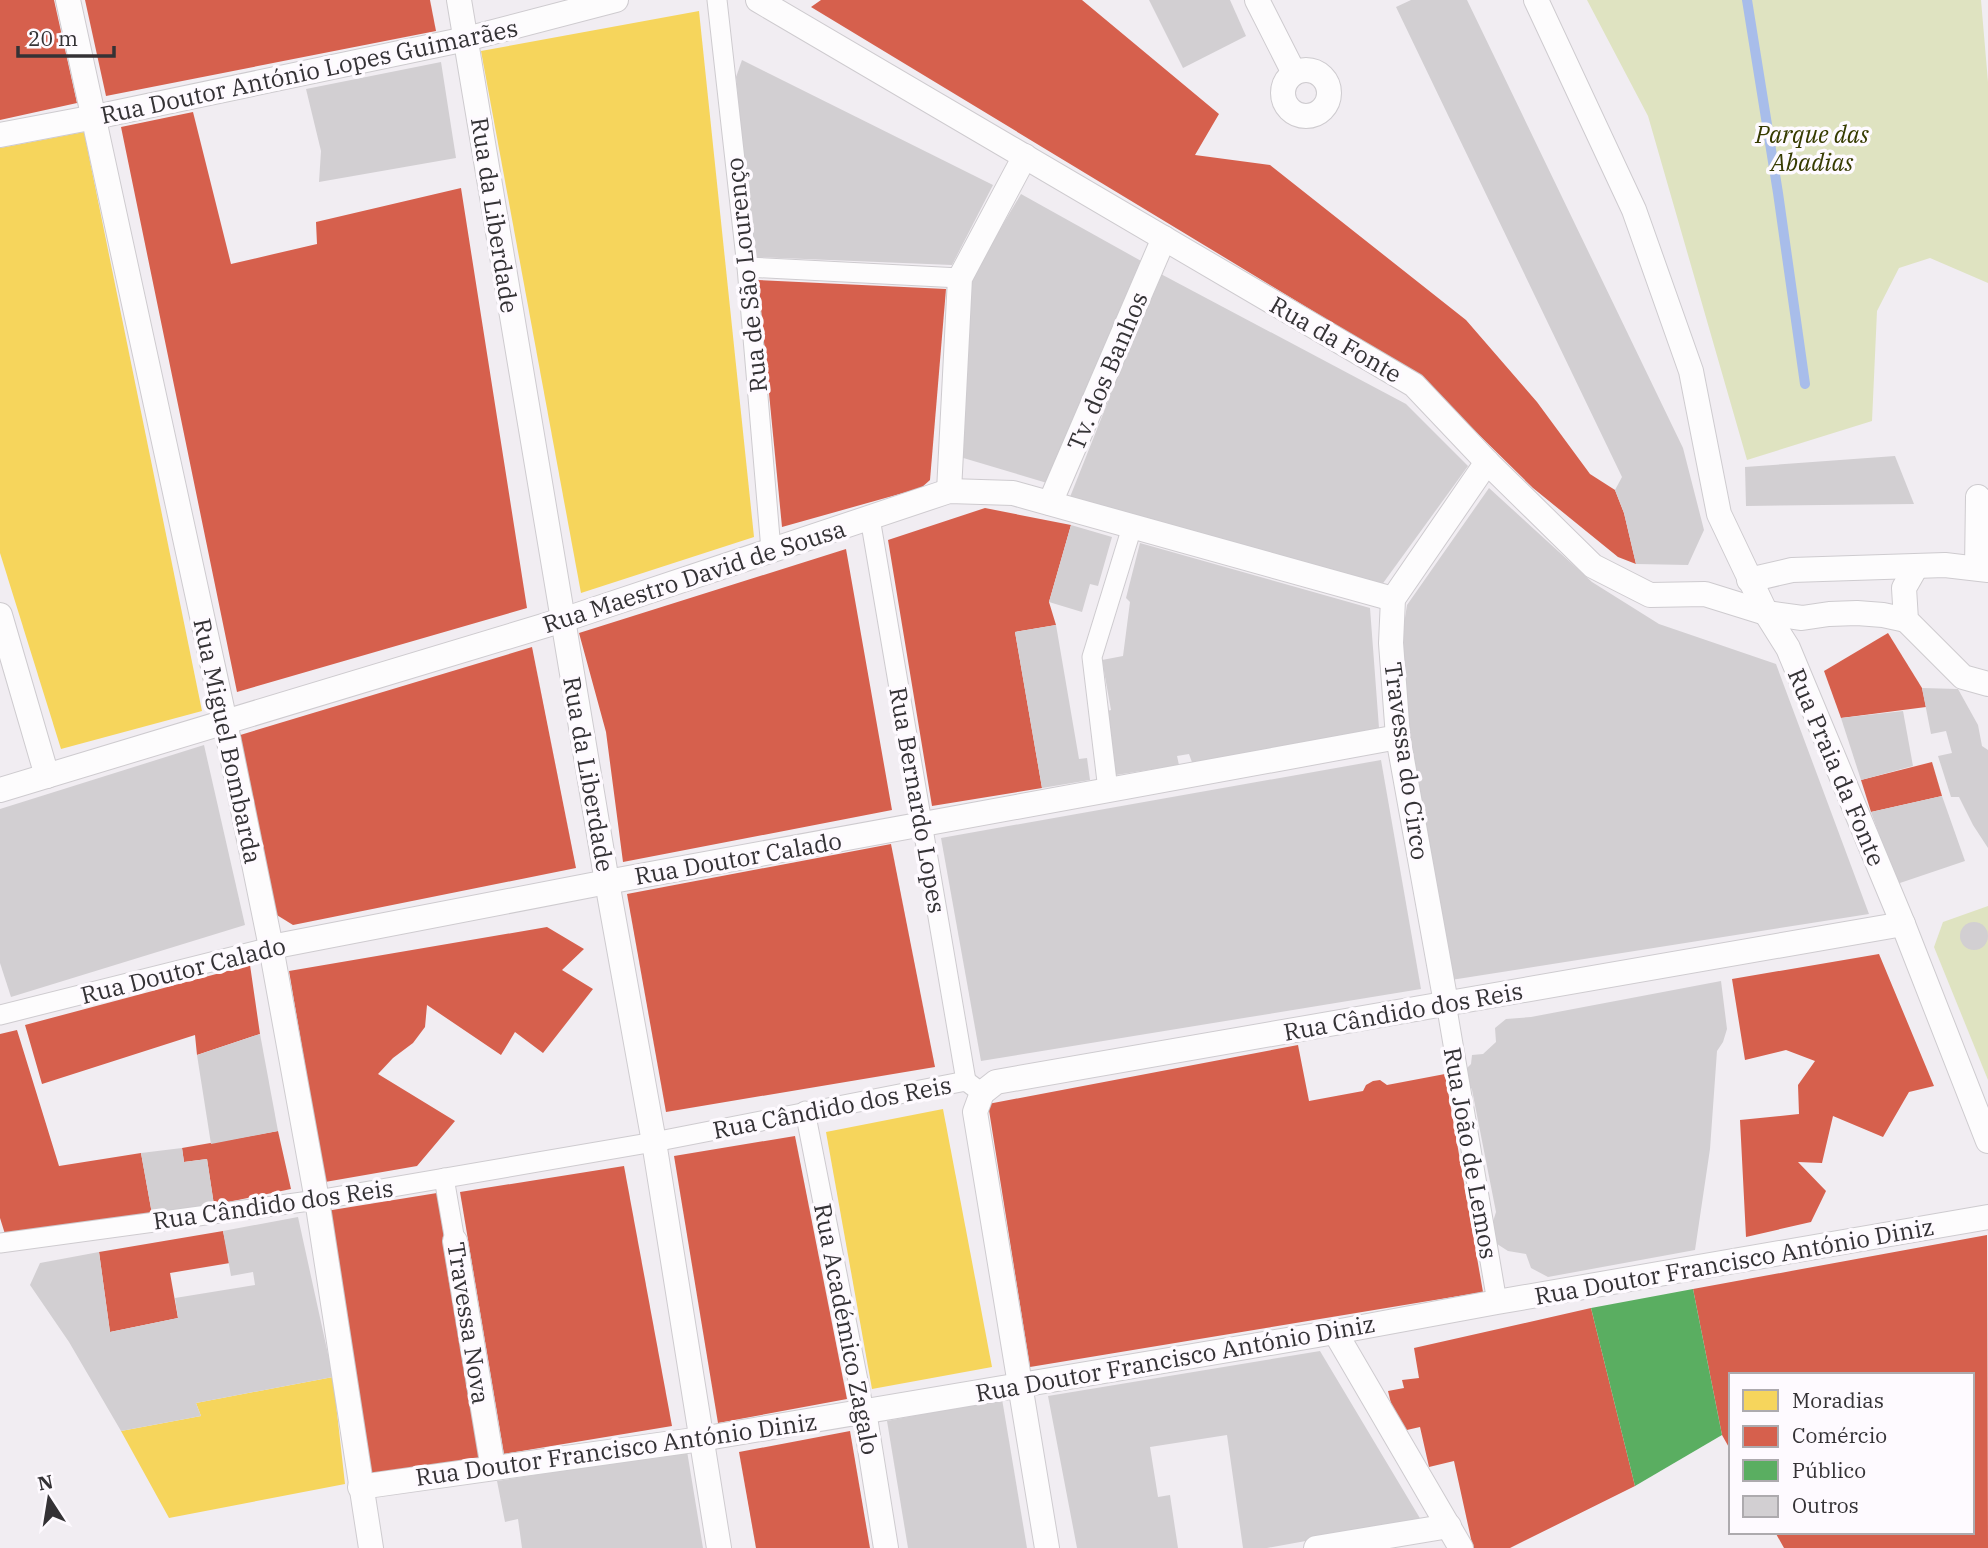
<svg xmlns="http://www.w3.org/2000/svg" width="1988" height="1548" viewBox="0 0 1988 1548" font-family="'IBM Plex Serif',serif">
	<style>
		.green { fill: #dfe3c1 }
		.homes { fill: #f6d55c }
		.shops { fill: #d6604d }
		.public { fill: #5aae61 }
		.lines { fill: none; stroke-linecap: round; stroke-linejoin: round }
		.stream { stroke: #a8bdea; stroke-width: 10 }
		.building { fill: #d2cfd2 }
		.pedestrian-casing { stroke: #cecbcf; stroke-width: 21 }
		.minor-casing { stroke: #cecbcf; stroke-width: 26 }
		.pedestrian { stroke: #fdfcfd; stroke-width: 19 }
		.minor { stroke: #fdfcfd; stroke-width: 24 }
		.labels { text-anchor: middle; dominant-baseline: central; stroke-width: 7; stroke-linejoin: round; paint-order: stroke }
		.street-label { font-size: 24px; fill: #343235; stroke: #fefaff }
		.park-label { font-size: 24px; font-style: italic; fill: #363b00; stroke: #fefaff }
	</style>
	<rect width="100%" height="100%" fill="#f1edf2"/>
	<g class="green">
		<polygon points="1587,0 1981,0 1988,82 1988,283 1930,258 1899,268 1877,311 1872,421 1747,460 1648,116"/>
		<polygon points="1988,906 1988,1080 1934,947 1943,922"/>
	</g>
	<g class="homes">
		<polygon points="699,11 754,537 581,593 481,51"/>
		<polygon points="84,132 202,711 61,749 0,553 0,148"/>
		<polygon points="943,1109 992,1367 872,1389 826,1132"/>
		<polygon points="333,1377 345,1484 169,1518 121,1431 201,1416 196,1403"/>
	</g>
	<g class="shops">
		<polygon points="0,0 54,0 77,103 0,120"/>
		<polygon points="85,0 430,0 436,31 106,96"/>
		<polygon points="821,0 1082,0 1219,114 1195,155 1270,165 1466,320 1537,402 1590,474 1615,490 1624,513 1636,564 1618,557 1533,488 1417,374 811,7"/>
		<polygon points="193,112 231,264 317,244 316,222 461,188 527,608 237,692 121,127"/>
		<polygon points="758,280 946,289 930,480 921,488 782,527"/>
		<polygon points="985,508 1071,525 1049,602 1056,625 1015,632 1042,788 932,806 888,540"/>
		<polygon points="846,549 892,810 623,862 606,732 579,633"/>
		<polygon points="1888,633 1922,688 1926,707 1841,718 1824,671"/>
		<polygon points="532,647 576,868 293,925 272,912 237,736"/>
		<polygon points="1932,762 1942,796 1871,812 1861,780"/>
		<polygon points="891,844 935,1067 666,1112 627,894"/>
		<polygon points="547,927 584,949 562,970 593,989 543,1053 515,1032 501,1055 427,1005 425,1027 413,1043 393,1058 378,1074 455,1121 417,1166 325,1182 289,971"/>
		<polygon points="1879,954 1934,1086 1909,1092 1883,1137 1833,1116 1822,1163 1798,1162 1826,1191 1811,1222 1746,1237 1740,1120 1799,1114 1798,1085 1815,1061 1786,1050 1745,1060 1732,979"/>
		<polygon points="250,965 260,1034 197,1055 195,1035 42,1084 25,1025"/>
		<polygon points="17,1030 59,1166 141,1153 152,1214 5,1234 0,1218 0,1034"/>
		<polygon points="1298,1045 1309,1101 1363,1091 1366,1085 1373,1081 1380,1080 1387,1085 1445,1074 1483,1292 1030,1367 988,1104"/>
		<polygon points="278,1131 291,1189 214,1205 207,1159 184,1162 182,1148"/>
		<polygon points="795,1136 847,1399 718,1423 674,1156"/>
		<polygon points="624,1166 672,1426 504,1454 460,1192"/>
		<polygon points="437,1193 480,1458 371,1476 326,1211"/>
		<polygon points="223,1231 230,1263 170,1273 178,1318 110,1332 99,1252"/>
		<polygon points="1987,1235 1988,1548 1784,1548 1775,1532 1972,1532 1972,1375 1731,1375 1731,1451 1722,1435 1693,1289"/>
		<polygon points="1591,1308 1635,1486 1510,1548 1473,1548 1454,1461 1429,1467 1420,1427 1398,1432 1388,1391 1404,1388 1402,1380 1419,1378 1414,1348"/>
		<polygon points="850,1431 870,1548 756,1548 739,1452"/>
	</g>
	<polygon class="public" points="1693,1289 1722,1435 1635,1486 1591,1308"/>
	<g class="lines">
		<polyline class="stream" points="1747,0 1778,193 1805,384"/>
	</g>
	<g class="building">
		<polygon points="1149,0 1230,0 1246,36 1183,68"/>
		<polygon points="1411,0 1467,0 1683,448 1704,530 1688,565 1636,564 1624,513 1615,490 1622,477 1396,7"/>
		<polygon points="742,60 993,185 952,265 753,257 736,77"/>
		<polygon points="441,62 456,158 319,182 321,151 306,89"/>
		<polygon points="1021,194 1143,262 1047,483 960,457 971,278"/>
		<polygon points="1159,273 1406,404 1468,466 1381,586 1070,497"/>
		<polygon points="1895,456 1914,504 1746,506 1745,467"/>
		<polygon points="1489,488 1592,582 1659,624 1776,664 1869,914 1451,980 1408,736 1401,643 1407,605"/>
		<polygon points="1071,525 1112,537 1098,586 1090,584 1082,612 1049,602"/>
		<polygon points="1140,543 1370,608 1379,728 1193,765 1189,754 1177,756 1179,765 1116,775 1104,712 1111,710 1102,660 1123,656 1130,602 1126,598"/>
		<polygon points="1056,625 1079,759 1087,758 1090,780 1042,788 1015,632"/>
		<polygon points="1922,688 1958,689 1978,725 1982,746 1988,750 1988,848 1973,825 1959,797 1951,797 1938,756 1952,753 1946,731 1931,734"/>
		<polygon points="1903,711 1913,766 1861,780 1841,718"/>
		<polygon points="204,745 245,925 11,997 0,963 0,809"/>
		<polygon points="1381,760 1421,989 981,1061 941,838"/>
		<polygon points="1942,796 1965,861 1897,884 1871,812"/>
		<circle cx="1974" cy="936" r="14"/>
		<polygon points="1721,981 1727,1029 1723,1042 1717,1051 1710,1149 1695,1250 1548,1277 1531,1268 1526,1254 1508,1251 1494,1242 1491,1228 1496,1212 1472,1090 1468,1081 1467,1068 1471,1064 1472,1055 1483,1054 1496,1042 1495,1028 1506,1019 1531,1017"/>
		<polygon points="260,1034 278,1131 211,1144 197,1055"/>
		<polygon points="182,1148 184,1162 207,1159 214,1205 152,1214 141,1153"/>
		<polygon points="298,1217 333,1377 196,1403 201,1416 121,1431 69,1342 30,1285 40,1263 99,1252 110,1332 178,1318 175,1298 255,1285 253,1272 231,1276 223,1231"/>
		<polygon points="1320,1351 1421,1520 1267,1548 1243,1548 1227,1435 1150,1447 1158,1497 1170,1495 1178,1548 1077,1548 1048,1396"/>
		<polygon points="1002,1399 1027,1548 908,1548 887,1421"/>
		<polygon points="687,1451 703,1548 522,1548 518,1519 505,1522 497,1481"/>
	</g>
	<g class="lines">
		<g class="pedestrian-casing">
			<g id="pedestrian">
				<polyline points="717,0 747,267 771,550"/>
				<polyline points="747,267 960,278"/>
				<polyline points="870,518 966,1081"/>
				<polyline points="1108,790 1092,657 1132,527"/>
				<polyline points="1446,1003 1497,1302"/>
				<polyline points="0,1015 271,947"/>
				<polyline points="805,1111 864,1411"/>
				<polyline points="444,1178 455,1241"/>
				<polyline points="0,1243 317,1200 654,1142 966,1081 982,1093"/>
			</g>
		</g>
		<g class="minor-casing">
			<g id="minor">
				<polyline points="68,0 225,722 271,947 317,1200 371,1548"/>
				<polyline points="459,0 607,882 654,1142 719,1548"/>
				<polyline points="758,0 1414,385 1487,462 1593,566 1650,595 1705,594 1766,613 1802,618 1829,614 1857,613 1883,615 1906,620"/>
				<polyline points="1257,0 1294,73"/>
				<polyline points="1536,0 1634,210 1691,371 1719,514 1766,613 1788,648 1903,924 1988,1141"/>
				<circle cx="1306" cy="93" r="23"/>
				<polyline points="0,135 95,117 466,39 616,0"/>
				<polyline points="949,491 960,278 1025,156"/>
				<polyline points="1050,503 1164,238"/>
				<polyline points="1916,567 1904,588 1906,620 1963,677 1988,684"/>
				<polyline points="1977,568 1978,497"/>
				<polyline points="1749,580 1792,570 1945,565 1988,570"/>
				<polyline points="0,615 47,776"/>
				<polyline points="0,790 563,620 949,491 1013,493 1393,599"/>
				<polyline points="271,947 607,882 1398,737"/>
				<polyline points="1446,1003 1398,737 1391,643 1393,599 1487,462"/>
				<polyline points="455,1241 493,1468"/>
				<polyline points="1335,1332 1461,1548"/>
				<polyline points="864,1411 886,1548"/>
				<polyline points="360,1487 701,1439 1335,1332 1497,1302 1988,1217"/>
				<polyline points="1047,1548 975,1112 982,1093 996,1082 1903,924"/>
				<polyline points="1316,1548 1449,1526"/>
			</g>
		</g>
		<use href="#pedestrian" class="pedestrian"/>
		<use href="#minor" class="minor"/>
	</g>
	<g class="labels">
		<g class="street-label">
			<text transform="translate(309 71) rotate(-12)">Rua Doutor António Lopes Guimarães</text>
			<text transform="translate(495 215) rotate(81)">Rua da Liberdade</text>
			<text transform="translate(746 275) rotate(-96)">Rua de São Lourenço</text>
			<text transform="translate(1336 339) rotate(30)">Rua da Fonte</text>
			<text transform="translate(1107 371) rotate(-67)">Tv. dos Banhos</text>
			<text transform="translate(694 576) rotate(-18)">Rua Maestro David de Sousa</text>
			<text transform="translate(228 741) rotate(78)">Rua Miguel Bombarda</text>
			<text transform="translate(1407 761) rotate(82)">Travessa do Circo</text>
			<text transform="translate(1837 767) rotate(67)">Rua Praia da Fonte</text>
			<text transform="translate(589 774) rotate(80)">Rua da Liberdade</text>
			<text transform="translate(918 800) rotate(80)">Rua Bernardo Lopes</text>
			<text transform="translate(738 858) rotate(-10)">Rua Doutor Calado</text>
			<text transform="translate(183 970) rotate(-14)">Rua Doutor Calado</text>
			<text transform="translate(1403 1011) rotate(-10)">Rua Cândido dos Reis</text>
			<text transform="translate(832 1107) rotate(-11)">Rua Cândido dos Reis</text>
			<text transform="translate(1471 1153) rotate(80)">Rua João de Lemos</text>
			<text transform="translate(273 1204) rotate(-8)">Rua Cândido dos Reis</text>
			<text transform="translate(1734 1261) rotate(-10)">Rua Doutor Francisco António Diniz</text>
			<text transform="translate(469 1323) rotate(81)">Travessa Nova</text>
			<text transform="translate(847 1329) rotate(79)">Rua Académico Zagalo</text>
			<text transform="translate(1175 1358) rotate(-10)">Rua Doutor Francisco António Diniz</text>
			<text transform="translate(616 1449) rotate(-8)">Rua Doutor Francisco António Diniz</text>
		</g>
		<g class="park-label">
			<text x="1812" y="134">Parque das<tspan x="1812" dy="28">Abadias</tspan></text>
		</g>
	</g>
	<rect x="1729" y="1373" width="245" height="161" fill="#fefaff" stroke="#adaaae" stroke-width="2"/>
	<rect x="1743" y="1390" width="35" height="21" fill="#f6d55c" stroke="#adaaae" stroke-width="2"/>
	<text x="1792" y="1408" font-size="21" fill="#343235">Moradias</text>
	<rect x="1743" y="1426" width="35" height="21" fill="#d6604d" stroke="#adaaae" stroke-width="2"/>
	<text x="1792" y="1443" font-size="21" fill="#343235">Comércio</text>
	<rect x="1743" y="1460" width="35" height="21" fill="#5aae61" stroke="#adaaae" stroke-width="2"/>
	<text x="1792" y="1478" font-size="21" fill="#343235">Público</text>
	<rect x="1743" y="1496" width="35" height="21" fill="#d2cfd2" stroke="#adaaae" stroke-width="2"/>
	<text x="1792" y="1513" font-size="21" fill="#343235">Outros</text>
	<g transform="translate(49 1499) rotate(348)" stroke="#fefaff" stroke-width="5" paint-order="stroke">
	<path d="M0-5L12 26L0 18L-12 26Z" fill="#343235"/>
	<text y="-10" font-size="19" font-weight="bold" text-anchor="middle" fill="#343235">N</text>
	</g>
	<path d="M18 46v10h96v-10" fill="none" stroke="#343235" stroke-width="3.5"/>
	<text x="28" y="46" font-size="21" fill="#343235" stroke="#fefaff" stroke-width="5" paint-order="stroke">20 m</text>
</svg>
